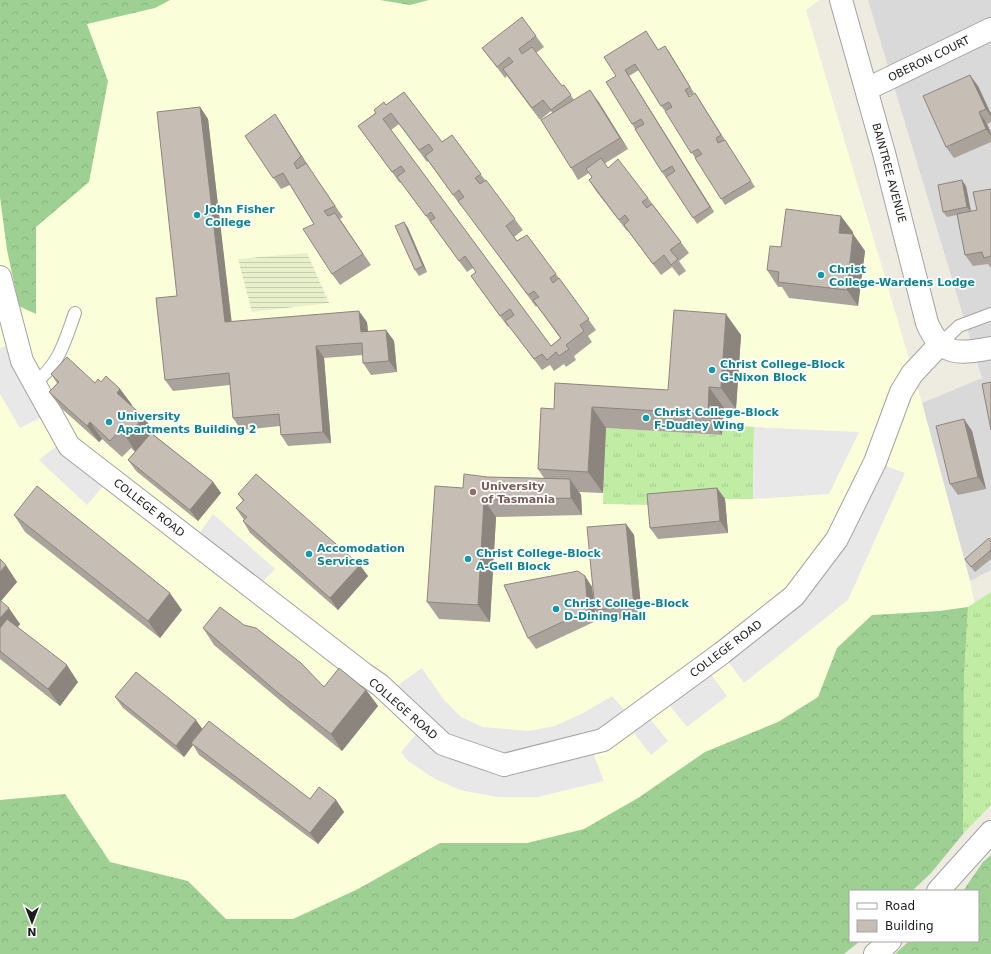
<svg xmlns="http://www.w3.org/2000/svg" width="991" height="954" viewBox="0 0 991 954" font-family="'DejaVu Sans',sans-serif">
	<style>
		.residential { fill: #dad9d9 }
		.education { fill: #fbffd9 }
		.farmland { fill: url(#farmland-rules) }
		.grass { fill: url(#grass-tufts) }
		.forest { fill: url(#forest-crowns) }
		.parking { fill: #e8e8e8 }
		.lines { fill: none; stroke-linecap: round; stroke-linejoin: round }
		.service-casing { stroke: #a3a3a3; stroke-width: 14 }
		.minor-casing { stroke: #a3a3a3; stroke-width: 24 }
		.tertiary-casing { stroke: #a3a3a3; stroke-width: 24 }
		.service { stroke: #fff; stroke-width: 12 }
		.minor { stroke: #fff; stroke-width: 22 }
		.tertiary { stroke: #fff; stroke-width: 22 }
		.wall { fill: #aaa39b; fill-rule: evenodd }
		.shaded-wall { fill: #8b857e }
		.building { fill: #c6beb4; stroke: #8b857e; fill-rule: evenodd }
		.culture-dot { fill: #0f9aa8; stroke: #fff; stroke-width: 1.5 }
		.education-dot { fill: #8d6e63; stroke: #fff; stroke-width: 1.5 }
		.labels { text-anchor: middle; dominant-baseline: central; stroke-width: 3.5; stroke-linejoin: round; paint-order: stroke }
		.street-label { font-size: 11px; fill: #1c1c1c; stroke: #fff }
		.culture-label { font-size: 11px; font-weight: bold; fill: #0d838f; stroke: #fff; text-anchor: start }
		.education-label { font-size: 11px; font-weight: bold; fill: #785e54; stroke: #fff; text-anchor: start }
	</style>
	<defs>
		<pattern id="farmland-rules" width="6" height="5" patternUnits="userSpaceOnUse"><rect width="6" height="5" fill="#e8efcb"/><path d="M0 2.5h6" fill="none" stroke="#c6ccae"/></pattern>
		<pattern id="grass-tufts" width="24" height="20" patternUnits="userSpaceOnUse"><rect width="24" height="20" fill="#c0eca3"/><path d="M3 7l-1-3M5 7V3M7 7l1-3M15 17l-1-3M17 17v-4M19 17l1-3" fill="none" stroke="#a4ca8c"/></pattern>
		<pattern id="forest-crowns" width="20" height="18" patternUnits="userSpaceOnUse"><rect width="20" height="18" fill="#9fd093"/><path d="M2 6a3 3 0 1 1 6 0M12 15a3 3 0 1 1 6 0" fill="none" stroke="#88b27e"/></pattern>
	</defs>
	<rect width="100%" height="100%" fill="#eeebe1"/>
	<polygon class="residential" points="868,0 991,0 991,570 970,581 922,403 982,378"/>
	<polygon class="education" points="0,0 819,0 806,10 922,403 970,581 991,693 991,726 654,954 0,954"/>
	<polygon class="farmland" points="307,253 329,303 252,312 238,259"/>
	<g class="grass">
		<polygon points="723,425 754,427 753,499 725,499 655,505 603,504 606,428 722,435"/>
		<polygon points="991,592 991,805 963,834 964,678 968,607"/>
	</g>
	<g class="forest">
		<polygon points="0,0 170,0 155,8 87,24 108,81 89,182 36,227 36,314 19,306 7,250 0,197"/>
		<polygon points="380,0 429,0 410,5"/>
		<polygon points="968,607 964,678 963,834 931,873 912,891 850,891 850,941 860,941 844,954 0,954 0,800 65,794 110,862 188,881 226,919 293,919 358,889 440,843 527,843 584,829 638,798 705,752 778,722 818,697 837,648 872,615 939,611"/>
		<polygon points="991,855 991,954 895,954 909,941 978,941 978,891 963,891 983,862"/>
	</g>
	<g class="parking">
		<polygon points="17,342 50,413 20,428 0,394 0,348"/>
		<polygon points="754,427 859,432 829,494 753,499"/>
		<polygon points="65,439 110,478 87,505 39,460"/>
		<polygon points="875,462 905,473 848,600 744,683 722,653 794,596"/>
		<polygon points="213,514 275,569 254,590 193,542"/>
		<polygon points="704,665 727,696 687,727 662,696"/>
		<polygon points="422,668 444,700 461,717 483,727 528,731 555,726 583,713 612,696 632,718 643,710 668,741 651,755 626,723 589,743 604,781 538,797 497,797 460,790 435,779 408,761 401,752 423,726 388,692"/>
	</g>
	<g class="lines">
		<g class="service-casing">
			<g id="service">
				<polyline points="940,344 959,326 991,314"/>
				<path d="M34,384C60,363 64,343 75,313"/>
			</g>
		</g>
		<g class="minor-casing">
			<g id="minor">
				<path d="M841,0L884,153L927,323C941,357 960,354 991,348"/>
				<polyline points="867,89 991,29"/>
				<polyline points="0,277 22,361 69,446 364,674 380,685 443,744 504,765 603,740 722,653 794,596 837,539 875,462 901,392 912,374 940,344"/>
			</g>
		</g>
		<g class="tertiary-casing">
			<g id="tertiary">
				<polyline points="938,891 991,832"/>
				<polyline points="875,954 890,941"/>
			</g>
		</g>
		<use href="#service" class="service"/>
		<use href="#minor" class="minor"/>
		<use href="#tertiary" class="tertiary"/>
	</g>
	<g class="wall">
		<polygon points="536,36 544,47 536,53 562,86 564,85 574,100 598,101 628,149 604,164 608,168 648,198 689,253 679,261 686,271 679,276 672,267 661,275 628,231 627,231 596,191 589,180 592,177 589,173 578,180 571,168 552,113 551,111 540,120 507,76 505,78 482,48"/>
		<polygon points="650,37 658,50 669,52 694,93 689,96 699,99 755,187 725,205 666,112 661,106 639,70 629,76 714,212 697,224 667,177 666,178 662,172 632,124 616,76"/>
		<polygon points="978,86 991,114 991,122 987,124 991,133 991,142 954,158 946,147"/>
		<path d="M386,105L442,142L452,135L485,180L523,230L514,237L517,241L527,235L559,278L596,330L588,336L592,342L574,356L576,360L566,367L564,364L554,371L550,365L542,370L509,326L508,327L471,276L476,272L473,268L467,272L401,182L400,183L358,126ZM399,124L427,162L428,161L461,206H462L536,307L537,306L560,338L551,346L391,130Z"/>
		<polygon points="200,107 208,119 231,321 367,322 368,332 386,330 394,341 397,372 371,375 363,363 363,355 324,358 331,443 288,446 281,435 280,426 241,430 233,418 230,385 173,391 165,380 177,296"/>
		<polygon points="282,125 309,167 309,168 343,217 340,219 371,265 340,285 332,274 314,224 290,185 281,189 245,136"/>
		<polygon points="966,186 971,211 977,210 991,189 991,268 988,264 973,266 965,255 957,215 947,217 943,212"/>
		<polygon points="404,222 408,228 427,272 419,276 415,270"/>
		<polygon points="853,232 853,234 865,251 858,306 789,298 782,287 778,287 767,270 781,247"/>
		<polygon points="741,335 736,409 724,408 722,435 606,428 603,493 579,492 581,495 582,515 496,517 490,622 439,619 427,602 463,488 487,477 544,478 538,469 554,409 668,390"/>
		<polygon points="51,374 95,383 101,382 120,389 132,405 131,406 155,434 154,435 213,482 221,493 198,521 136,471 128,460 135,452 131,448 122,457 102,439 99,442 61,408 49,392 57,383"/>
		<polygon points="964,419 972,431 986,489 958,495 950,484"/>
		<polygon points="717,488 725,499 728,533 658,539 650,528"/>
		<polygon points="238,494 368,576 338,610 250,533 243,521 244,520 236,508 243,501"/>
		<polygon points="14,515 182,610 160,638 25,532"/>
		<polygon points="626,524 634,535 642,617 603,621 595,610"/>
		<polygon points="991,540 991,559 975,572 965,559"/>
		<polygon points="0,559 17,582 1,601 20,624 18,627 78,682 60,706 0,659"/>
		<polygon points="585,576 592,587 596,621 536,649 528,638"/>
		<polygon points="203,628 324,687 366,690 378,706 342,751 289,708 214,645"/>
		<polygon points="115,697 202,729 310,799 336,800 344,812 318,844 199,755 193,745 184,757 123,708"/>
	</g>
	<g class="shaded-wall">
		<polygon points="665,46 669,52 694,93 690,87"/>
		<polygon points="625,70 629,76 714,212 710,207"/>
		<polygon points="970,75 978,86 991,114 991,117 986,109"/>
		<polygon points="590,90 598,101 628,149 620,138"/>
		<polygon points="200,107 208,119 233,333 225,322"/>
		<polygon points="979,112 987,124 991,133 991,136 986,129"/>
		<polygon points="275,114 282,125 309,167 301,156"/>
		<polygon points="962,180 966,186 971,212 967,207"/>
		<polygon points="841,216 853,232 851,250 839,233"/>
		<polygon points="404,222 408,228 427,272 423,266"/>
		<polygon points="853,234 865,251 858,306 847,290"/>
		<polygon points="359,311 367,322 369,344 361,332"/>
		<polygon points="726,314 741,335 736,409 721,388"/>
		<polygon points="386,330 394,341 397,372 389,361"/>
		<polygon points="316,346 324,358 331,443 323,432"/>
		<polygon points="709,387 724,408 722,435 708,414"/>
		<polygon points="120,389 132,405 128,409 117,393"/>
		<polygon points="592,407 606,428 603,493 588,472"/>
		<polygon points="144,417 155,434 137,454 126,437"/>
		<polygon points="964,419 972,431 986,489 978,477"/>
		<polygon points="90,422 102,439 99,442 87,426"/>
		<polygon points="570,479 581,495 582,515 571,498"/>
		<polygon points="213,482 221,493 198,521 190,510"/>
		<polygon points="717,488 725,499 728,533 720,521"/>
		<polygon points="484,500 496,517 490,622 478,605"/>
		<polygon points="626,524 634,535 642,617 634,606"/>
		<polygon points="6,565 17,582 0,602 0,572"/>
		<polygon points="360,565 368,576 338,610 330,598"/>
		<polygon points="585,576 592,587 596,621 588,610"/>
		<polygon points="170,593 182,610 160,638 148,621"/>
		<polygon points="9,608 20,624 0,649 0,618"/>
		<polygon points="67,665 78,682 60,706 48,689"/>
		<polygon points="366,690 378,706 342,751 331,734"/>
		<polygon points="196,720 204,731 191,743 193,745 184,757 176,746"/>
		<polygon points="336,800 344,812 318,844 310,833"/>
	</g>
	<g class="building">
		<polygon points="522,17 536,36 519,49 522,54 532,47 562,86 564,85 571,95 551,110 543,100 532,108 503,69 513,62 509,57 497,67 482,48"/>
		<polygon points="646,31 658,50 665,46 690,87 685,90 687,93 689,97 695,93 721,135 716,138 718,143 725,140 751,181 721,199 695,158 702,154 698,149 691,153 665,111 672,107 669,102 661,106 635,64 625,70 710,207 693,218 666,177 675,171 672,166 662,172 635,129 644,124 641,119 632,124 606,82 616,76 604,57"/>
		<polygon points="970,75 986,109 979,112 986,129 946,147 923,96"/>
		<polygon points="590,90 620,138 571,168 541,120"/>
		<path d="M404,92L442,142L452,135L481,174L475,178L480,184L486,180L515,219L506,226L517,241L527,235L556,274L550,278L553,283L559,278L589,319L580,325L584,331L566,345L569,349L559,356L556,352L547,360L542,354L534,359L505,321L514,315L510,309L500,316L471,276L476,272L465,256L459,261L430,221L435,218L431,212L426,216L397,177L405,171L401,166L392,172L358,126L376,113L374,110L384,102L386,105ZM391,113L419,150L429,144L433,150L425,156L453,195L459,190L464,197L458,201L528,295L534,291L539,297L533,300L561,338L551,346L383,119Z"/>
		<polygon points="200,107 225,322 359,311 361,332 386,330 389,361 363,363 362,343 316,346 323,432 281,435 279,414 233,418 229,373 165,380 156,298 177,296 157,112"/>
		<polygon points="275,114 301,156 294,163 297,169 306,163 335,206 324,211 328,216 335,213 363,254 332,274 303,229 314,224 283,173 273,178 245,136"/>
		<polygon points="601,158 608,168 618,159 648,198 642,202 647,208 652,204 681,242 670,250 678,259 671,265 664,255 653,264 624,225 629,220 625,215 619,220 589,180 592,177 586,169"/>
		<polygon points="962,180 967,207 943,212 938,185"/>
		<polygon points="991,189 991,256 984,258 982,252 965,255 957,214 977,210 973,192"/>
		<polygon points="786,209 841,216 839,233 853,234 847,290 778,282 779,272 767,270 770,246 781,247"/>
		<polygon points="404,222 423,266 415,270 395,226"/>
		<polygon points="674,310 726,314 721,388 709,387 708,414 592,407 588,472 538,469 541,408 554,409 555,383 668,390"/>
		<polygon points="67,357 95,383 98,379 101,382 106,376 120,389 117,393 144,417 126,437 119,431 110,441 90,422 87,426 49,392 59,382 51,374"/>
		<polygon points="991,382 991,430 982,384"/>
		<polygon points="964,419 978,477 950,484 936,426"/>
		<polygon points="151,433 213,482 190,510 128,460"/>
		<polygon points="256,474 360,565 330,598 243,521 247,517 236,508 244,500 238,494"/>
		<polygon points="464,474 487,477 570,479 571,498 484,500 478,605 427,602 435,486 463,488"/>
		<polygon points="37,486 170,593 148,621 14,515"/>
		<polygon points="717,488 720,521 650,528 647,494"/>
		<polygon points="626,524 634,606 595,610 587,527"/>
		<polygon points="989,538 991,540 991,550 971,567 965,559"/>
		<polygon points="0,559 6,565 0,572"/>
		<polygon points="578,571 585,576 588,610 528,638 504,585"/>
		<polygon points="0,600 9,608 0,618"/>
		<polygon points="220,607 244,625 256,628 301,663 324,687 339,668 366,690 331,734 277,692 203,628"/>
		<polygon points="7,619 67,665 48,689 0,651 0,628"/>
		<polygon points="136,672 196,720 176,746 115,697"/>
		<polygon points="209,721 310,799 319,787 336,800 310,833 191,743"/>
	</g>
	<g class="culture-dot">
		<circle cx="197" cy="215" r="4"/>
		<circle cx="821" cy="275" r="4"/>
		<circle cx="712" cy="370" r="4"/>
		<circle cx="646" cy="418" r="4"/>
		<circle cx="109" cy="422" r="4"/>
		<circle cx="309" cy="554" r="4"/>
		<circle cx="468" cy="559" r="4"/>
		<circle cx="556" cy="609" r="4"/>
	</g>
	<circle class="education-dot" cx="473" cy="492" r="4"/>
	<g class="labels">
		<g class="street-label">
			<text transform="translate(929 59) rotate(-26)">OBERON COURT</text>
			<text transform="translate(889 173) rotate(75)">BAINTREE AVENUE</text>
			<text transform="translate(149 508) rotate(38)">COLLEGE ROAD</text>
			<text transform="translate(726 649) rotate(-37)">COLLEGE ROAD</text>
			<text transform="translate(403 709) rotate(41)">COLLEGE ROAD</text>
		</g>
		<g class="culture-label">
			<text x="205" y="209">John Fisher<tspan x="205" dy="13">College</tspan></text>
			<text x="829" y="269">Christ<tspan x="829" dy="13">College-Wardens Lodge</tspan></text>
			<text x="720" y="364">Christ College-Block<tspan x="720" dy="13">G-Nixon Block</tspan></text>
			<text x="654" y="412">Christ College-Block<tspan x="654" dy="13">F-Dudley Wing</tspan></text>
			<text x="117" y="416">University<tspan x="117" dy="13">Apartments Building 2</tspan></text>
			<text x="317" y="548">Accomodation<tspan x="317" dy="13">Services</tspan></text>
			<text x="476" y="553">Christ College-Block<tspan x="476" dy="13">A-Gell Block</tspan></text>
			<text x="564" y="603">Christ College-Block<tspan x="564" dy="13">D-Dining Hall</tspan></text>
		</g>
		<g class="education-label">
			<text x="481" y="486">University<tspan x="481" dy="13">of Tasmania</tspan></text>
		</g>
	</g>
	<rect x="849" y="890" width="130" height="52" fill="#ffffff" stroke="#a4a4a4"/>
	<rect x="857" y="903" width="20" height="6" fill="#ffffff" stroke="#a4a4a4"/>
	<text x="885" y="910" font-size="12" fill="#1c1c1c">Road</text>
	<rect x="857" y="920" width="20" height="12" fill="#c6beb4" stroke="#a4a4a4"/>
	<text x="885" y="930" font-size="12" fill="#1c1c1c">Building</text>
	<g transform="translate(32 922) rotate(180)" stroke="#ffffff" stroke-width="3" paint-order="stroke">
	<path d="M0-3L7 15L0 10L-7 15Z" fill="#1c1c1c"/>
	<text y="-6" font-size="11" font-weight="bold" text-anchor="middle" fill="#1c1c1c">N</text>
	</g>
</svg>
